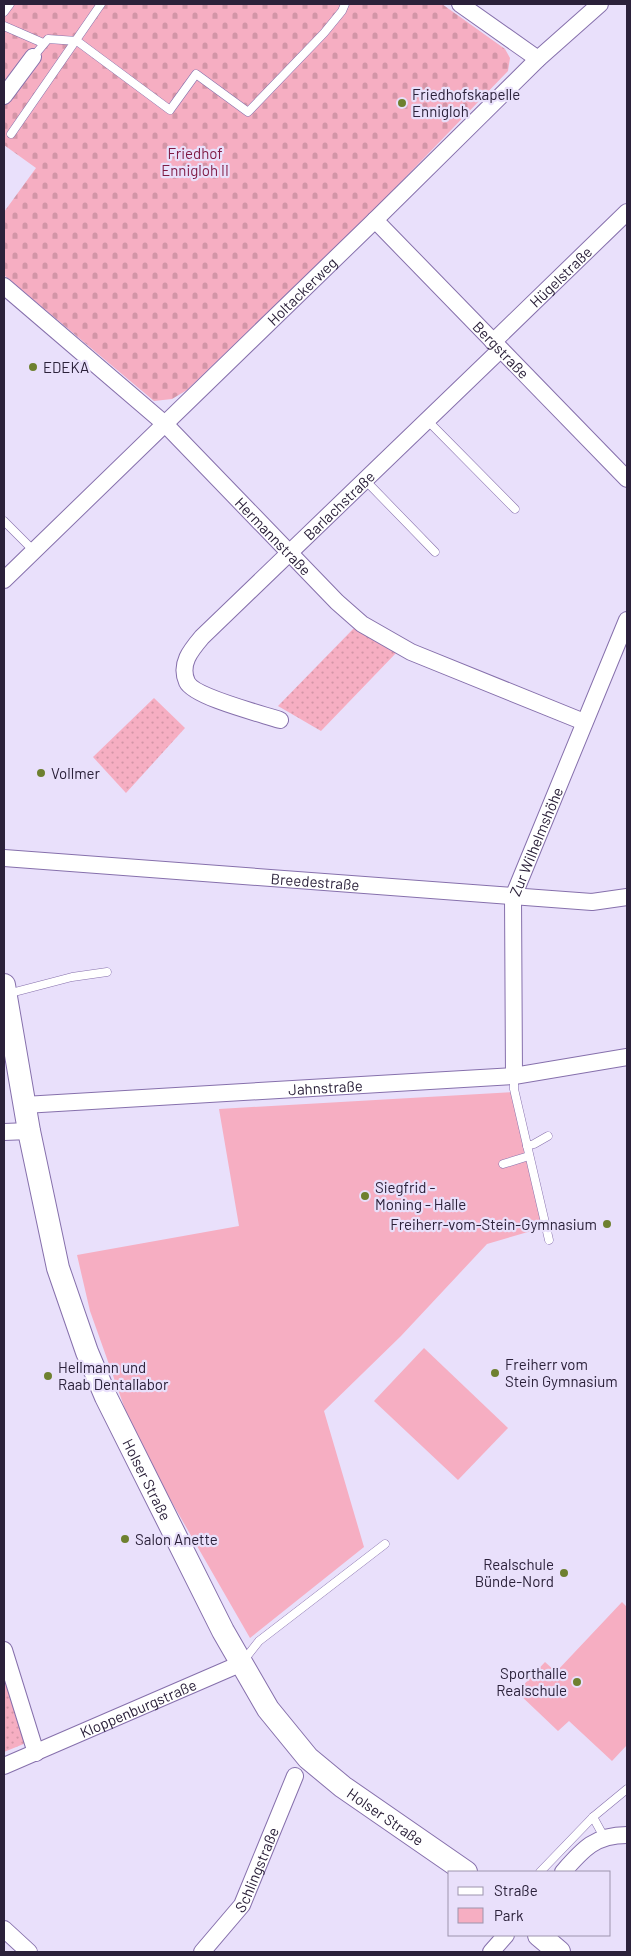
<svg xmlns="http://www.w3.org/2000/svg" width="631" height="1956" viewBox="0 0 631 1956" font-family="Barlow,sans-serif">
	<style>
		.green { fill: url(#green-dots) }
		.cemetery { fill: url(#cemetery-stones) }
		.pitch { fill: #f6aec2 }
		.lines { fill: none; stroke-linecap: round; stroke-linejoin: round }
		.service-casing { stroke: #8670ac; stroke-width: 9 }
		.minor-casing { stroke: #8670ac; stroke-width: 18 }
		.secondary-casing { stroke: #8670ac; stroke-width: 24 }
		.service { stroke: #fff; stroke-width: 8 }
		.minor { stroke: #fff; stroke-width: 16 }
		.secondary { stroke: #fff; stroke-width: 22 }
		.poi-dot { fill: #6e802f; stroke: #e9e0fb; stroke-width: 2 }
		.labels { text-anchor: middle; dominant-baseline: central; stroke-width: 4.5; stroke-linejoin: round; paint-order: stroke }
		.poi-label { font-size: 15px; fill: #2b213a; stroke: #e9e0fb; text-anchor: start }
		.park-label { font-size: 15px; fill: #7f1a44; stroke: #e9e0fb }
		.street-label { font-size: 15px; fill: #2b213a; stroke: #e9e0fb }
	</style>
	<defs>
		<pattern id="green-dots" width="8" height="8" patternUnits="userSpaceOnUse" patternTransform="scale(1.25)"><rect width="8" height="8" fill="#f6aec2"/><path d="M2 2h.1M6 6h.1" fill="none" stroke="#d395a7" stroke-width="1.8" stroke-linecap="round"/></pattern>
		<pattern id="cemetery-stones" width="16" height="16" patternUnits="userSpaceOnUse" patternTransform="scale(1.25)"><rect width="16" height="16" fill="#f6aec2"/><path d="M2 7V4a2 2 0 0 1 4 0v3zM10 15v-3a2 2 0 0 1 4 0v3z" fill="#d395a7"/></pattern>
	</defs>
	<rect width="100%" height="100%" fill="#e9e0fb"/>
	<g class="green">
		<polygon points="356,626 375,641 397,652 321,731 278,706"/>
		<polygon points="154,698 185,728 126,793 93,757"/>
		<polygon points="4,1668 26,1743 4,1752"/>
	</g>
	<polygon class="cemetery" points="4,4 442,4 505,49 510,58 508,71 370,214 187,390 172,399 154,401 4,275 4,212 36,168 4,145"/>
	<g class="pitch">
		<polygon points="514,1092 545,1227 487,1244 401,1336 324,1411 364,1547 250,1638 136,1440 90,1311 77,1255 239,1226 219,1109"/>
		<polygon points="424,1348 508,1428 458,1480 374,1401"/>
		<polygon points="622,1602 627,1607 627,1745 612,1761 569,1721 558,1731 517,1692 545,1662 556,1672"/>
	</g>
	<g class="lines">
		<g class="service-casing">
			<g id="service">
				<polyline points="4,12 10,4"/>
				<polyline points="4,26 43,43"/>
				<polyline points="33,57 48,39 77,41 170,110 196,74 248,112 324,33 342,11 345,4"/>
				<polyline points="11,134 101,4"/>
				<polyline points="427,420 515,509"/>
				<polyline points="365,480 435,552"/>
				<polyline points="4,521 34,551"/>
				<polyline points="7,994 72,977 107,972"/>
				<polyline points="514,1076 514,1089 549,1240"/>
				<polyline points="527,1146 534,1144 548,1136"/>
				<polyline points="503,1164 529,1156"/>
				<polyline points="244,1660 259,1641 385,1544"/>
				<polyline points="593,1817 604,1837"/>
				<polyline points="540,1872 593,1817 627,1789"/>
			</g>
		</g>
		<g class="minor-casing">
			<g id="minor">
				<polyline points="460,4 538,59"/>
				<polyline points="4,96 33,57"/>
				<path id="s1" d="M375,220L627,479"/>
				<path id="s2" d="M4,286L165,424L337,602L362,624L411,652L584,722"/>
				<path id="s3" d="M493,342L627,212"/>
				<path id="s4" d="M4,580L375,220L538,59L600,4"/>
				<path id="s5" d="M280,720C262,714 194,697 187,682C179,664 191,650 202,637L500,350"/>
				<path id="s6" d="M4,858L592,902L627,897"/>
				<path id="s7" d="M514,1076L513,897L627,620"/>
				<path id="s8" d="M24,1105L514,1076L627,1057"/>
				<polyline points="4,1132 29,1131"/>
				<polyline points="4,1650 36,1753"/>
				<path id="s9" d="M4,1766L240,1664"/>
				<path d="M563,1872C583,1849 595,1835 627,1835"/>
				<polyline points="4,1929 29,1952"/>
				<path id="s10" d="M202,1952L242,1905L295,1776"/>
				<polyline points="491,1952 506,1935"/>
			</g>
		</g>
		<g class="secondary-casing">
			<g id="secondary">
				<path id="s11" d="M4,985L29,1131L58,1268L87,1352L106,1397L223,1631L268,1709L308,1758L343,1787L466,1872"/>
				<polyline points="539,1935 559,1952"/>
			</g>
		</g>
		<use href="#service" class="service"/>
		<use href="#minor" class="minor"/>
		<use href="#secondary" class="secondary"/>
	</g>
	<g class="poi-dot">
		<circle cx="402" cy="103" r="5"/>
		<circle cx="33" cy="367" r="5"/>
		<circle cx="41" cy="773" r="5"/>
		<circle cx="365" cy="1196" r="5"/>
		<circle cx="607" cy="1224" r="5"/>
		<circle cx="495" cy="1373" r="5"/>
		<circle cx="48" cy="1376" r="5"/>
		<circle cx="125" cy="1539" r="5"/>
		<circle cx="564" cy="1573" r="5"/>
		<circle cx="577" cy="1682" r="5"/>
	</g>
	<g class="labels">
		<g class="poi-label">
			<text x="412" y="94">Friedhofskapelle<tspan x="412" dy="17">Ennigloh</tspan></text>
			<text x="43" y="367">EDEKA</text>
			<text x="51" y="773">Vollmer</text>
			<text x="375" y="1187">Siegfrid -<tspan x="375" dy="17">Moning - Halle</tspan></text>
			<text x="597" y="1224" text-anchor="end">Freiherr-vom-Stein-Gymnasium</text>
			<text x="505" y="1364">Freiherr vom<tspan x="505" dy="17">Stein Gymnasium</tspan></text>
			<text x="58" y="1367">Hellmann und<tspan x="58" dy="17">Raab Dentallabor</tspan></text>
			<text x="135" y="1539">Salon Anette</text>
			<text x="554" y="1564" text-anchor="end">Realschule<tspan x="554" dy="17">Bünde-Nord</tspan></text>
			<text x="567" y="1673" text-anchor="end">Sporthalle<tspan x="567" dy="17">Realschule</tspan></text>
		</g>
		<g class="park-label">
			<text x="195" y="153">Friedhof<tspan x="195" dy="17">Ennigloh II</tspan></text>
		</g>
		<g class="street-label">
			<text stroke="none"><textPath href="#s3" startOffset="94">Hügelstraße</textPath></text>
			<text stroke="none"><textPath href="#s4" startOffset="415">Holtackerweg</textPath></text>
			<text stroke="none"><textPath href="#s1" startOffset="181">Bergstraße</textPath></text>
			<text stroke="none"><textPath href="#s5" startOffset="342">Barlachstraße</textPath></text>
			<text stroke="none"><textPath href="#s2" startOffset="368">Hermannstraße</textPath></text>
			<text stroke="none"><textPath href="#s7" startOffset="239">Zur Wilhelmshöhe</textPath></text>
			<text stroke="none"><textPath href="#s6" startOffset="312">Breedestraße</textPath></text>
			<text stroke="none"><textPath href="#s8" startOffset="302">Jahnstraße</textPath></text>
			<text stroke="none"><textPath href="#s11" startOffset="518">Holser Straße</textPath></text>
			<text stroke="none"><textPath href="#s9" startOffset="146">Kloppenburgstraße</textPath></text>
			<text stroke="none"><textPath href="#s11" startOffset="938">Holser Straße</textPath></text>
			<text stroke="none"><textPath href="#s10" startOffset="100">Schlingstraße</textPath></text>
		</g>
	</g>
	<rect width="631" height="1956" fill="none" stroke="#2b213a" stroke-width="10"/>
	<rect x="448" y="1871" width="162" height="65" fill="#e9e0fb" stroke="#9d94ae"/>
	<rect x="458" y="1887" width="25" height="8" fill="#ffffff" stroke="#9d94ae"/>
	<text x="494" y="1896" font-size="15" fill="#2b213a">Straße</text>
	<rect x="458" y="1908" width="25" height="15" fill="#f6aec2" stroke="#9d94ae"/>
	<text x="494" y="1921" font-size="15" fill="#2b213a">Park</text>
</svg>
